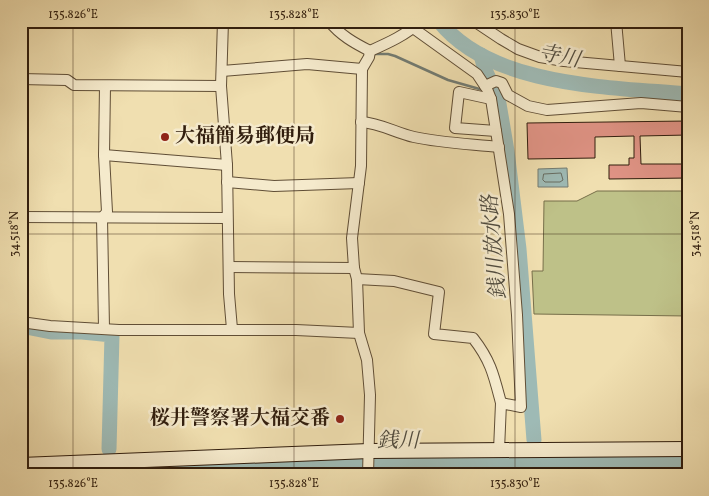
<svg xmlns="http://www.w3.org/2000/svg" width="709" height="496" viewBox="0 0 709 496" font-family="Vollkorn,'Noto Serif JP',serif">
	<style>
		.grass { fill: #bec188; stroke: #776f4a }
		.water { fill: #9ebab5; stroke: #727b72 }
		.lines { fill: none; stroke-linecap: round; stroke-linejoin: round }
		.shore { stroke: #676c61; stroke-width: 1 }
		.stream { stroke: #727b72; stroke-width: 2.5 }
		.river { stroke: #9ebab5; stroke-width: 15 }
		.building { fill: #e09385; stroke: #301d0d }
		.lane-casing { stroke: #604e36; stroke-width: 7 }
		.street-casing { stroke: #604e36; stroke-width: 12 }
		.secondary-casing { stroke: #301d0d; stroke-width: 16 }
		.lane { stroke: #f5eacc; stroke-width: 5 }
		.street { stroke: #f5eacc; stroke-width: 10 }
		.secondary { stroke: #f5eacc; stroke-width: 14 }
		.ticks { fill: none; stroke: #301d0d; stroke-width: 1; stroke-opacity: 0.45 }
		.poi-dot { fill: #8f2418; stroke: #f5eacc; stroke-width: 2 }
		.labels { text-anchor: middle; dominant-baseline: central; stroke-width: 5; stroke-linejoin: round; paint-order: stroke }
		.poi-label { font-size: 20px; font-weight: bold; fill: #301d0d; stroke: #f5eacc; text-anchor: start }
		.water-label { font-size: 21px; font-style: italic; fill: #514c3f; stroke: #f5eacc }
		.neatline { fill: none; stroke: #301d0d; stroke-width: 2 }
		.ticks-label { font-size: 12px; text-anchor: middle; fill: #301d0d }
	</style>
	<rect width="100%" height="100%" fill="#f0dfb0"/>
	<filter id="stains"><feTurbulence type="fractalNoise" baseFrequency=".004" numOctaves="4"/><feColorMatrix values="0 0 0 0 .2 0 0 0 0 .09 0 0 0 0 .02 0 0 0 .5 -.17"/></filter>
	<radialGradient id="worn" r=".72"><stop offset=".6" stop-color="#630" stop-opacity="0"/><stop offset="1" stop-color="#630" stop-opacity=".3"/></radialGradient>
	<g class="grass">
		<polygon points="597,191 688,191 688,316 534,314 532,271 543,271 544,201 577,201"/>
		<polygon points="688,468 688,475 619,475 619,470"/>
	</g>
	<polygon class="water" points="567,168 568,187 538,187 538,169"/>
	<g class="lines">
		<polygon class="shore" points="544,174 561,173 563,180 560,182 545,182 543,180"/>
		<polyline class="stream" points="373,54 388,54 395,56 448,80 483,90"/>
		<g class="river">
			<path d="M439,21C491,87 610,87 688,94"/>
			<polyline points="481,55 485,70 498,98 507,151 519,249 534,440"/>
			<polyline points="26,327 51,332 82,332 112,335 109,449"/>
			<polyline points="108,471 199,471 224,468 330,467 353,462 427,465 688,464"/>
		</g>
	</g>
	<polygon class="building" points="688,121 688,135 640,136 641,164 688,164 688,178 609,179 609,165 629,165 629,158 634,158 634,136 595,137 595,158 528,159 527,123"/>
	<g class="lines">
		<g class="lane-casing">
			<polyline id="lane" points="46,465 47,475"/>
		</g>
		<g class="street-casing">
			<g id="street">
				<polyline points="223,21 221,86 227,165 229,294 232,329"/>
				<path d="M329,21C340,35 354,43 370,51"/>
				<polyline points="410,21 413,28 477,74 487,89 491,99 509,214 517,315 521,407 501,403 499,450"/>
				<polyline points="474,21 501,39 518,49 540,57 564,61 688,72"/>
				<polyline points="616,21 620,66"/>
				<path d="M370,51C388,43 406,35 421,21"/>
				<polyline points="222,71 307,64 362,69"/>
				<polyline points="21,79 67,80 74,85 221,86"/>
				<polyline points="485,86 496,81 502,83 508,95 528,106 547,110 641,103 688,107"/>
				<polyline points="491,99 459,92 455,128 496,131"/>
				<path d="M361,122C380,123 396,133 414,137C441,143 471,144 499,147"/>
				<polyline points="104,155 227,165"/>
				<polyline points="227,182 274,186 359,183"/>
				<polyline points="21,217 227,218"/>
				<polyline points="229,267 354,268"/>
				<path d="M357,279L394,281L439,292L434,334L473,338C491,361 494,376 501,403"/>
				<polyline points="21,322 50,326 119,330 296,330 359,333"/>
				<polyline points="104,328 102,218 107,212 104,155 105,86"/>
				<polyline points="368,475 370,395 367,360 359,333 357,279 354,268 352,238 361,166 362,69 369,57 370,51"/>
			</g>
		</g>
		<g class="secondary-casing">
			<polyline id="secondary" points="21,465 369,451 688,449"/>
		</g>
		<use href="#lane" class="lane"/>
		<use href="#street" class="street"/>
		<use href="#secondary" class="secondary"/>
	</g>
	<path class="ticks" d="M73,21V475M294,21V475M515,21V475M21,234H688"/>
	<g class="poi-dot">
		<circle cx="165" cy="137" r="5"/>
		<circle cx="340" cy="419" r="5"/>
	</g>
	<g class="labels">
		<g class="poi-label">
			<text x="175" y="137">大福簡易郵便局</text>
			<text x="330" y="419" text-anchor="end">桜井警察署大福交番</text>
		</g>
		<g class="water-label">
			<text transform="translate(559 57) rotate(11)">寺川</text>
			<text transform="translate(495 247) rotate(-95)">銭川放水路</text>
			<text x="398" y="441">銭川</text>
		</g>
	</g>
	<rect width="709" height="496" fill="none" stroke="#f0dfb0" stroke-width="55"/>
	<rect x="28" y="28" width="654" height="440" class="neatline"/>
	<g class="ticks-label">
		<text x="73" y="18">135.826°E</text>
		<text x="294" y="18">135.828°E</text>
		<text x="515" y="18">135.830°E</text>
		<text transform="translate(14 234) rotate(-90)" y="4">34.518°N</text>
		<text transform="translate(695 234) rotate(-90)" y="4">34.518°N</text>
		<text x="73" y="487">135.826°E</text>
		<text x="294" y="487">135.828°E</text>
		<text x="515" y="487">135.830°E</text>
	</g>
	<rect width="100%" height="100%" filter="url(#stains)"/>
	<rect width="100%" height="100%" fill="url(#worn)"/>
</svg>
